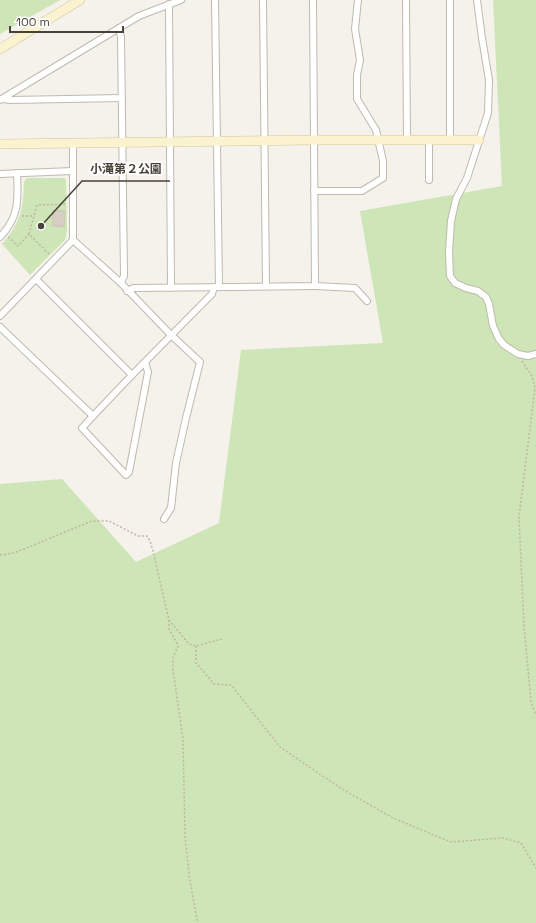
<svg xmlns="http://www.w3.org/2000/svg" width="536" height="923" viewBox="0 0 536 923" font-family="'Space Grotesk','Noto Sans JP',sans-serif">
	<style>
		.green { fill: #cee5b7 }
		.building { fill: #d5cec1; stroke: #d0c7b5 }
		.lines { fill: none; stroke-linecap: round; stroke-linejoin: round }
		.street-casing { stroke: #bfbaae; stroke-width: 8 }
		.secondary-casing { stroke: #d0c69e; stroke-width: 10 }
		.path { stroke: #c0b7a0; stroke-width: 1.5; stroke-dasharray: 2 2; stroke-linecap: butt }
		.street { stroke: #fff; stroke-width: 6 }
		.secondary { stroke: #fbf2cf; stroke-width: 9 }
		.leader { fill: none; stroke: #484339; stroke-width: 1.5 }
		.callout-dot { fill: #484339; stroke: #fff; stroke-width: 1.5 }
		.callout-label { font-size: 12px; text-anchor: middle; font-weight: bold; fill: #484339; stroke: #fff; stroke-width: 4; stroke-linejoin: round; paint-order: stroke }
	</style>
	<rect width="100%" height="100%" fill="#f4f2eb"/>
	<g class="green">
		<polygon points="0,0 60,0 0,34"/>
		<polygon points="493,0 536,0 536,923 0,923 0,484 62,479 136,562 219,523 241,350 383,343 360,211 502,186"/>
		<path d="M27,178H65L66,182L67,231L65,240L30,275L2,244C21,222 23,210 24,182Z"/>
	</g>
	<polygon class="building" points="53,210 65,211 64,227 52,226"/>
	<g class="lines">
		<g class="street-casing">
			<g id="street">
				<polyline points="215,0 219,287"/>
				<polyline points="263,0 266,286"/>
				<polyline points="406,0 407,140"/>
				<polyline points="450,0 450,139"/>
				<polyline points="477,0 482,38 489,80 488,113 467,178 456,199 451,221 449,251 450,276 455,283 466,288 478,291 486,297 489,304 493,326 499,339 504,345 518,354 528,356 536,354"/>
				<polyline points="169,4 171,288"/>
				<polyline points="119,28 121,37 124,276 121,283"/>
				<polyline points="2,99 11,100 122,98"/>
				<polyline points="0,100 139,16 181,0"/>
				<polyline points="0,174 72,171"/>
				<polyline points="429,180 429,140"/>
				<polyline points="314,191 362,191 383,178 383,161 376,130 357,99 357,75 360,60 355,29 358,0"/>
				<path d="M0,237C20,216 18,199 17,173"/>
				<polyline points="73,240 121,283 171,335 200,362 186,418 176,463 171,508 164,519"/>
				<polyline points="36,279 132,375"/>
				<polyline points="315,286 355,288 367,301"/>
				<polyline points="127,291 134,288 315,286 313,0"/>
				<polyline points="0,316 73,240 73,144"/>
				<polyline points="0,327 93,416"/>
				<polyline points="145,362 148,372 129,472 126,475 82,428 93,416 132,375 212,294 214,287"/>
			</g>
		</g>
		<g class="secondary-casing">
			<g id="secondary">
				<polyline points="0,49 80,0"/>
				<polyline points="0,144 314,140 479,140"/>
			</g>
		</g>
		<g class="path">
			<polyline points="22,216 34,216"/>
			<polyline points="29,234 37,205 66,204"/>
			<polyline points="8,237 18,246 29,234 50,255"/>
			<polyline points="522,361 532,376 535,388 519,517 524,626 531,702 536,715"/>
			<polyline points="0,555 14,553 92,521 109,521 138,536 147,536 150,541 153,551 169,620 189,644 196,646 222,639"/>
			<polyline points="169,620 169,629 177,643 178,647 173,657 173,670 183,739 185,835 189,874 196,915 198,923"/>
			<polyline points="196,646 196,663 214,684 231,685 280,747 342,789 393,818 451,842 503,838 521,843 536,868"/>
		</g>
		<use href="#street" class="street"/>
		<use href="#secondary" class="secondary"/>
	</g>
	<path class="leader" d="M41 226L82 181H170"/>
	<circle class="callout-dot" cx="41" cy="226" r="4"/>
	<g class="callout-label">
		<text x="126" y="173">小滝第２公園</text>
	</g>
	<path d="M10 26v6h113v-6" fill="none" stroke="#484339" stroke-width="2"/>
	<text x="16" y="26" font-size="12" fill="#484339" stroke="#ffffff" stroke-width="3" paint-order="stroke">100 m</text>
</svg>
